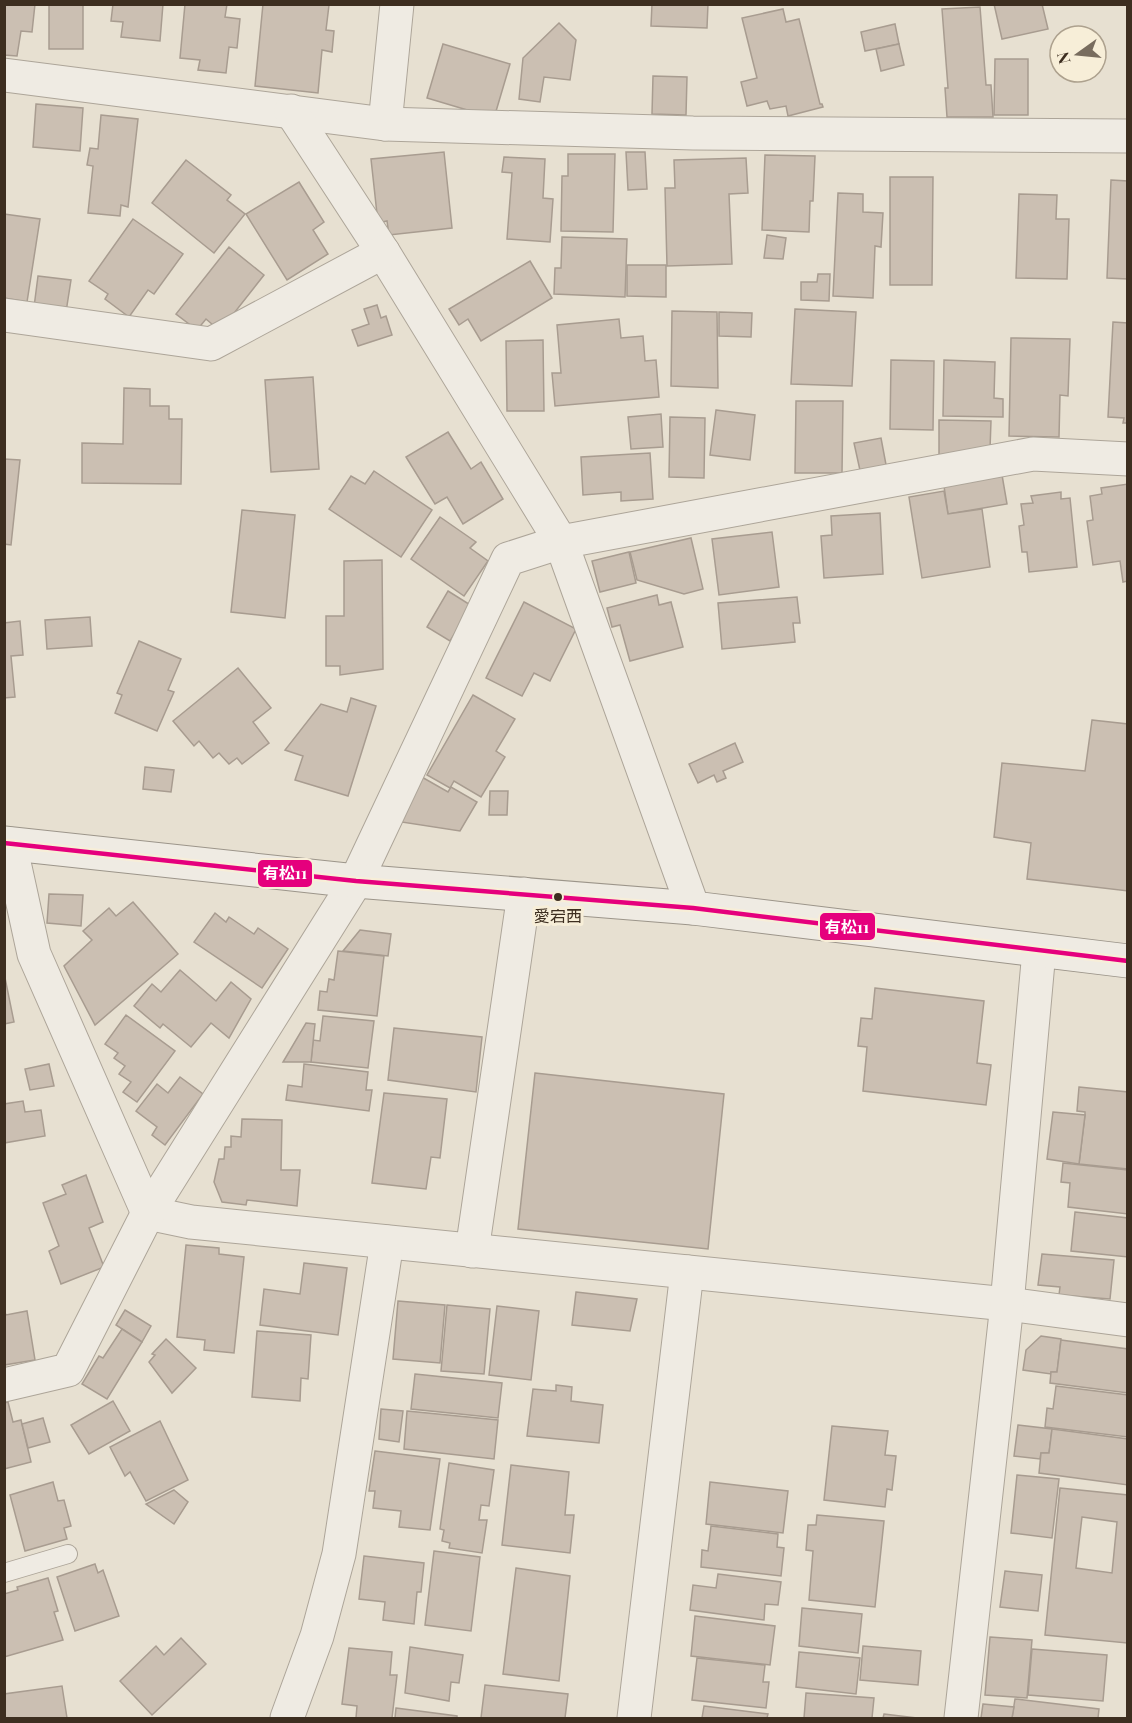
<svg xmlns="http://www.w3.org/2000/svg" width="1132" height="1723" viewBox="0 0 1132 1723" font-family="'Playfair Display','Noto Sans JP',serif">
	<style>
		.building { fill: #cbbfb2; stroke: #a89c90; stroke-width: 1.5; fill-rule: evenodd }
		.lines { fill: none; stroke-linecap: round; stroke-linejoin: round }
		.service-casing { stroke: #ada599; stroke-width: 20 }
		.minor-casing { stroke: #ada599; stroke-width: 35 }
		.tertiary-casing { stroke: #ada599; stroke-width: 35 }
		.secondary-casing { stroke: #9c958a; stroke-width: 35 }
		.service { stroke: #efebe3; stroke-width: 18 }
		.minor { stroke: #efebe3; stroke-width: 33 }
		.tertiary { stroke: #efebe3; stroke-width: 33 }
		.secondary { stroke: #efebe3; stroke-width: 33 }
		.bus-1-casing { stroke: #f7eed8; stroke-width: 9 }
		.bus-1 { stroke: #e5007d; stroke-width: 4.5 }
		.bus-dot { fill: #3d2e20; stroke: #f7eed8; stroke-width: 2 }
		.labels { text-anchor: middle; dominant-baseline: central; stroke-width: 6; stroke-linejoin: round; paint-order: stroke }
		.bus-label { font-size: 16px; fill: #3d2e20; stroke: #f7eed8 }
		.line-badge { stroke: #f7eed8; stroke-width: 2 }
		.badge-label { font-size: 16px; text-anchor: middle; font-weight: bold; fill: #fff }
	</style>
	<rect width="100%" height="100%" fill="#e7e0d1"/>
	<g class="building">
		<polygon points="4,4 35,4 32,32 21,31 17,56 4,55"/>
		<polygon points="49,4 98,4 83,5 83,49 49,49"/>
		<polygon points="113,4 163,4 160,41 121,37 123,22 111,21"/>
		<polygon points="185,4 227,4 225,17 240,19 237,48 229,47 226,73 198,70 200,60 180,58"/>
		<polygon points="263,4 329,5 326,30 334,31 332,52 322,50 318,93 255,86"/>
		<polygon points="652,4 708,4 707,28 651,26"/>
		<polygon points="994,4 1042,4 1048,29 1002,39"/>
		<polygon points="980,7 986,85 991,85 993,117 947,117 945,88 948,88 942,9"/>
		<polygon points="783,9 786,22 799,19 820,104 822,104 823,107 788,116 786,106 770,109 767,101 747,106 741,82 757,78 742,18"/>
		<polygon points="559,23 576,40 570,80 544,77 540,102 519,99 523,58"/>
		<polygon points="895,24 899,44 865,51 861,32"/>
		<polygon points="443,44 510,64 494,118 427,98"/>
		<polygon points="899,44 904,65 881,71 876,49"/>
		<polygon points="995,59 1028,59 1028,115 994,115"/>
		<polygon points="653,76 687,77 686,115 652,114"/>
		<polygon points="36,104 83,108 80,151 33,147"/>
		<polygon points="101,115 138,119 128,207 121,205 120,216 88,213 93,166 87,165 90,148 98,149"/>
		<polygon points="444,152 452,228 389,235 387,221 378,223 371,159"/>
		<polygon points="626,152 645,152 647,189 628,190"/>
		<polygon points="568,154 615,154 613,232 561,231 562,176 568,176"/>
		<polygon points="765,155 815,156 813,201 810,201 809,232 762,230"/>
		<polygon points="504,157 545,159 543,198 553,199 550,242 507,239 512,173 502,172"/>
		<polygon points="746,158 748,193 729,194 732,264 667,266 665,188 675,188 674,160"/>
		<polygon points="186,160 231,195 227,200 245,214 214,253 152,203"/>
		<polygon points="890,177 933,177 932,285 890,285"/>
		<polygon points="1111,180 1128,181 1128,279 1107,278"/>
		<polygon points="299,182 324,222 313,230 328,254 287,280 246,214"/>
		<polygon points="838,193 863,194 863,212 883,213 881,247 875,246 873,298 833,296"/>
		<polygon points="1019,194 1057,195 1056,219 1069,219 1067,279 1016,278"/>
		<polygon points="4,214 40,219 27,302 4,298"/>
		<polygon points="133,219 183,254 154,294 148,290 129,317 105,299 108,294 89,281"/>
		<polygon points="767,235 786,238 783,259 764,258"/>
		<polygon points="562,237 627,239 625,297 554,294 555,268 561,268"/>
		<polygon points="229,247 264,275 220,331 206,319 197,330 176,314"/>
		<polygon points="530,261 552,298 481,341 468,319 459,325 449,309"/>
		<polygon points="627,265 666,265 666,297 627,296"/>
		<polygon points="818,274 830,274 829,301 801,300 801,282 817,282"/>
		<polygon points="38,276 71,280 66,312 34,307"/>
		<polygon points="377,305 381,318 386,316 392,335 358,346 352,330 369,324 364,309"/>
		<polygon points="795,309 856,312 852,386 791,384"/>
		<polygon points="672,311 717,312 718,388 671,386"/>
		<polygon points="719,312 752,313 751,337 719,336"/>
		<polygon points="619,319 621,338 643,336 645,361 656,360 659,397 555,406 552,373 561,373 557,325"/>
		<polygon points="1113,322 1128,323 1128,423 1123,423 1124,418 1108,417"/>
		<polygon points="1011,338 1070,339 1068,396 1060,395 1059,437 1009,436"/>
		<polygon points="543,340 544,411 507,411 506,341"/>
		<polygon points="891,360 934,361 933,430 890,429"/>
		<polygon points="944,360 995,362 994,398 1003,399 1003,417 943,416"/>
		<polygon points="313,377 319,469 271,472 265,380"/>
		<polygon points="124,388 150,389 150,406 169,406 169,419 182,419 181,484 82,483 82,443 123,444"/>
		<polygon points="796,401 843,401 842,473 795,473"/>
		<polygon points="716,410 755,415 750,460 710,455"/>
		<polygon points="661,414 663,447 631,449 628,417"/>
		<polygon points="670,417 705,418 704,478 669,477"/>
		<polygon points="939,420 991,421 990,449 939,460"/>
		<polygon points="448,432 471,469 481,462 503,499 463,524 447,497 435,504 406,457"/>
		<polygon points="881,438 887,470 861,475 854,443"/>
		<polygon points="650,453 653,499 621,501 621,492 583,495 581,457"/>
		<polygon points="4,459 20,460 11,545 4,544"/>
		<polygon points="374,471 432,510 401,557 329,509 351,476 365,484"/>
		<polygon points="1002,475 1007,504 948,514 944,486"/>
		<polygon points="1128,484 1128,581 1123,582 1120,561 1093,565 1087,521 1093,520 1090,496 1102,494 1101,488"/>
		<polygon points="944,491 948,514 982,509 990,567 922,578 909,497"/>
		<polygon points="1061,492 1061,499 1070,498 1077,567 1029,572 1027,552 1022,552 1019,526 1024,525 1021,504 1033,503 1031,496"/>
		<polygon points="242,510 295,515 285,618 231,612"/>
		<polygon points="880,513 883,574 824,578 821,536 832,535 831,516"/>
		<polygon points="440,517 476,542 470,548 488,561 464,596 411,559"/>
		<polygon points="772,532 779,587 719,595 712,539"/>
		<polygon points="691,538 703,589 684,594 637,580 630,552"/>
		<polygon points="629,552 636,583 600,592 592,561"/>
		<polygon points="382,560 383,669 340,675 340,666 326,666 326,616 344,616 344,561"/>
		<polygon points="448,591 472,606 450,641 427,627"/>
		<polygon points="657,595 659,605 671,602 683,647 630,661 620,625 612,627 607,608"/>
		<polygon points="797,597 800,623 793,623 795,642 722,649 718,603"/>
		<polygon points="524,602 576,629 550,681 534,673 522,696 486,678"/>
		<polygon points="90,617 92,646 47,649 45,620"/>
		<polygon points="20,621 23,655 11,656 15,697 4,698 4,623"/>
		<polygon points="139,641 181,659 168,690 174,692 157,731 115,713 122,695 117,693"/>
		<polygon points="238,668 271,708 253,722 269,743 242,764 237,758 229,764 219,753 213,758 199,741 194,746 173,721"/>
		<polygon points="473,695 515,719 496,751 505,757 481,797 454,781 450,788 427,775"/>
		<polygon points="351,698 376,706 348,796 295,780 303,756 285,750 321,704 347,712"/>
		<polygon points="1092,720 1128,724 1128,891 1027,879 1031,843 994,837 1002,763 1085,771"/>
		<polygon points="735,743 743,762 723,771 726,778 717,782 714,775 698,783 689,764"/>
		<polygon points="145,767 174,770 171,792 143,789"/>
		<polygon points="420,776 448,792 451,787 477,802 460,831 395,821"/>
		<polygon points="490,791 508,791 507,815 489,815"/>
		<polygon points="49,894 83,895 81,926 47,923"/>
		<polygon points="133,902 178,954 95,1025 64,966 92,940 83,931 109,908 116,916"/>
		<polygon points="215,913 226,922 229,917 254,934 258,928 288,949 262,988 194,942"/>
		<polygon points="360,930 391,934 388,956 343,951"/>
		<polygon points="338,951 384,956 377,1016 318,1010 320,991 327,992 329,979 334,980"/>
		<polygon points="180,970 216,1001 231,982 251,999 229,1038 211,1023 191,1047 163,1024 160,1028 134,1006 152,984 161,992"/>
		<polygon points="4,973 14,1022 4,1024"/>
		<polygon points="875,988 984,1001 977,1063 991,1065 986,1105 863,1091 867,1047 858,1046 861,1018 872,1019"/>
		<polygon points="126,1015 175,1051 137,1102 123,1092 131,1082 119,1074 125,1066 114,1058 118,1053 105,1044"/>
		<polygon points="323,1016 374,1021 368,1068 311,1062 313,1040 320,1041"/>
		<polygon points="306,1023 315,1024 311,1062 283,1062"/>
		<polygon points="394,1028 482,1037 476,1092 388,1080"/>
		<polygon points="49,1064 54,1086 30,1090 25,1069"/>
		<polygon points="304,1064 368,1072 366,1090 372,1090 369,1111 286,1100 288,1085 302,1087"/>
		<polygon points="535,1073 724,1094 708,1249 518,1229"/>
		<polygon points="180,1077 203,1094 165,1145 152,1135 157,1127 136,1111 157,1084 168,1093"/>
		<polygon points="1079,1087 1128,1092 1128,1169 1079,1164 1085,1115 1085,1112 1077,1111"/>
		<polygon points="384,1093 447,1099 440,1158 431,1157 426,1189 372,1183"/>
		<polygon points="23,1101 25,1112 41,1110 45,1136 4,1143 4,1104"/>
		<polygon points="1053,1112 1085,1115 1079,1164 1047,1159"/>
		<polygon points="242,1119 282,1120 281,1170 300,1170 297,1206 247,1200 246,1205 222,1202 214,1182 219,1159 224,1159 225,1147 231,1147 231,1136 241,1137"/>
		<polygon points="1063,1163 1128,1170 1128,1214 1068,1207 1070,1183 1061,1182"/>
		<polygon points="86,1175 103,1222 89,1228 104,1267 61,1284 49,1251 59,1246 43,1203 66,1194 62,1185"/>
		<polygon points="1075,1212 1128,1218 1128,1257 1071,1251"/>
		<polygon points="186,1245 219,1248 219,1254 244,1257 234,1353 204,1350 205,1340 177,1337"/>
		<polygon points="1042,1254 1114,1260 1110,1299 1059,1295 1060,1287 1038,1285"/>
		<polygon points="304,1263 347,1268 338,1335 260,1325 264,1289 300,1294"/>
		<polygon points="576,1292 637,1299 630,1331 572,1325"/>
		<polygon points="398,1301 445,1305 440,1363 393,1359"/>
		<polygon points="447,1305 490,1309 484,1374 441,1371"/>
		<polygon points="497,1306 539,1311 531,1380 489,1375"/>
		<polygon points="4,1310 6,1315 27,1311 35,1360 4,1365"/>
		<polygon points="125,1310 151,1326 142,1342 116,1325"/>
		<polygon points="122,1329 142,1342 107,1399 82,1384 99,1356 103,1358"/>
		<polygon points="257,1331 311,1335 308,1379 301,1378 300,1401 252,1397"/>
		<polygon points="1041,1336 1061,1339 1057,1372 1051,1372 1051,1374 1023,1370 1026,1350"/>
		<polygon points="166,1339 196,1368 172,1393 149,1362 155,1355 152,1354"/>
		<polygon points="1061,1340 1128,1349 1128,1393 1050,1383 1051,1372 1057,1372"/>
		<polygon points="415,1374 502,1383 498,1418 411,1409"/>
		<polygon points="556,1385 572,1387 571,1401 603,1405 599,1443 527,1436 533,1389 556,1391"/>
		<polygon points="1056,1386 1128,1395 1128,1437 1045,1427 1047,1408 1053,1409"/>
		<polygon points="113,1401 130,1431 89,1454 71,1425"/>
		<polygon points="8,1402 13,1422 21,1420 31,1462 4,1469 4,1403"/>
		<polygon points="381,1409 403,1411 399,1442 379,1439"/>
		<polygon points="407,1411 498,1420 494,1459 404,1449"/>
		<polygon points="43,1418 50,1442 28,1448 22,1424"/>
		<polygon points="160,1421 188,1480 146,1501 130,1472 125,1476 110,1447"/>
		<polygon points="1018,1425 1052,1429 1049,1453 1041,1453 1040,1459 1014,1456"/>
		<polygon points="832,1426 888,1431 885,1455 896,1456 892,1490 887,1489 885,1507 824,1500"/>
		<polygon points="1052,1429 1128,1439 1128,1485 1039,1473 1041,1453 1049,1453"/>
		<polygon points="375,1451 440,1459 430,1530 399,1527 401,1511 373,1508 375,1491 369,1491"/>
		<polygon points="449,1463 494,1470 489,1506 481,1505 479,1520 487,1520 482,1553 449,1548 450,1543 442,1541 444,1530 440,1529"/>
		<polygon points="511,1465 569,1472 565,1515 574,1515 570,1553 502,1545"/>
		<polygon points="1017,1475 1059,1479 1052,1538 1011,1533"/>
		<polygon points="53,1482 58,1501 64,1500 71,1526 64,1528 67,1539 25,1551 10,1495"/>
		<polygon points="710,1482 788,1491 783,1533 706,1524"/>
		<path d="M1060,1488L1128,1495L1127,1643L1045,1635ZM1082,1517L1117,1522L1112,1573L1076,1568Z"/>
		<polygon points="174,1490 188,1502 174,1524 146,1504"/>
		<polygon points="817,1515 884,1521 875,1607 809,1600 813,1551 806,1550 808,1525 816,1525"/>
		<polygon points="711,1526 778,1534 777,1547 784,1548 781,1576 701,1567 702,1550 708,1551"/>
		<polygon points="434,1551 480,1557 471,1631 425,1625"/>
		<polygon points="364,1556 424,1563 421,1592 417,1592 414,1624 383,1620 385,1602 359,1599"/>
		<polygon points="95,1564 98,1573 103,1570 119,1616 75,1631 57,1577"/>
		<polygon points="516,1568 570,1576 559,1681 503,1674"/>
		<polygon points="1005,1571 1042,1575 1038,1611 1000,1607"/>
		<polygon points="718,1574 781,1582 778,1605 765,1604 764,1620 690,1610 693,1585 716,1588"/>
		<polygon points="48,1578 58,1611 54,1612 63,1640 4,1657 4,1594 18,1590 17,1587"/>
		<polygon points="802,1608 862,1614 858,1653 799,1646"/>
		<polygon points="695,1616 775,1626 770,1665 691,1656"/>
		<polygon points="990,1637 1032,1640 1027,1698 985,1695"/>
		<polygon points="181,1638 206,1664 152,1715 120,1681 156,1646 164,1655"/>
		<polygon points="863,1646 921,1651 918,1685 860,1680"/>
		<polygon points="410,1647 463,1655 459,1683 451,1682 449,1701 405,1693"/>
		<polygon points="349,1648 392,1652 390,1675 397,1675 392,1718 356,1718 357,1706 342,1704"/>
		<polygon points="1032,1649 1107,1655 1103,1701 1028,1695"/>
		<polygon points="799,1652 860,1658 856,1694 796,1687"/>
		<polygon points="697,1658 765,1665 763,1682 769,1682 766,1708 692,1700"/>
		<polygon points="485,1685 568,1694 565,1718 481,1718"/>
		<polygon points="62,1686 67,1718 4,1718 4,1694"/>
		<polygon points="806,1693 874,1698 872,1718 804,1718"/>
		<polygon points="1015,1699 1099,1709 1098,1718 1012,1718"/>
		<polygon points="983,1704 1014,1707 1012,1718 981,1718"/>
		<polygon points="704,1706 768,1714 767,1718 702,1718"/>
		<polygon points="396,1708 457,1716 457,1718 395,1718"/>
		<polygon points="884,1714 917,1718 883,1718"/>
	</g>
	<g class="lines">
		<g class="service-casing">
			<polyline id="service" points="4,1573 68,1554"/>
		</g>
		<g class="minor-casing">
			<g id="minor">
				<polyline points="4,75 385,124 693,133 1128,136"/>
				<polyline points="291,111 383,252 561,542 693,908"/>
				<polyline points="385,124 397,4"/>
				<polyline points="4,315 211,344 383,252"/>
				<polyline points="10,844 34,954 148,1213 191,1222 1007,1304 1128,1320"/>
				<polyline points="472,1251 524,894"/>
				<polyline points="4,1385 68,1370 148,1213 356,881 508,559 561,542 1033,454 1128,459"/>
				<polyline points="287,1718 317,1636 339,1554 387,1242"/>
				<polyline points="634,1718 687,1272"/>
			</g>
		</g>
		<g class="tertiary-casing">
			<polyline id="tertiary" points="961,1718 1007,1304 1039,951"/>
		</g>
		<g class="secondary-casing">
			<polyline id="secondary" points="4,843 356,881 693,908 1128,961"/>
		</g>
		<use href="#service" class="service"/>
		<use href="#minor" class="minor"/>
		<use href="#tertiary" class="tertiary"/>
		<use href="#secondary" class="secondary"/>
		<g class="bus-1-casing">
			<polyline id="bus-1" points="4,843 356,881 693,908 1128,961"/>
		</g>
		<use href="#bus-1" class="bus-1"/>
	</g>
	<circle class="bus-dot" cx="558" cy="897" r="5"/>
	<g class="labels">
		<g class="bus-label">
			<text x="558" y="915">愛宕西</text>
		</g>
	</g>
	<g class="line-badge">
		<rect x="257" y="859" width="56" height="29" rx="6" fill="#e5007d"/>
		<rect x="819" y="912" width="57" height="29" rx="6" fill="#e5007d"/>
	</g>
	<g class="badge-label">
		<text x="285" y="879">有松11</text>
		<text x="847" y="933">有松11</text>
	</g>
	<rect width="1132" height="1723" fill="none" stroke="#3d2e20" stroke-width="12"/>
	<g transform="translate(1078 54) rotate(255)"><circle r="28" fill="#f7eed8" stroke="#ada18e" stroke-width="1.5"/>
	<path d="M0-4.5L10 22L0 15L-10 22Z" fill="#786c5e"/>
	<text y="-9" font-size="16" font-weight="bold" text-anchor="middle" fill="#3d2e20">N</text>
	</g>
</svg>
